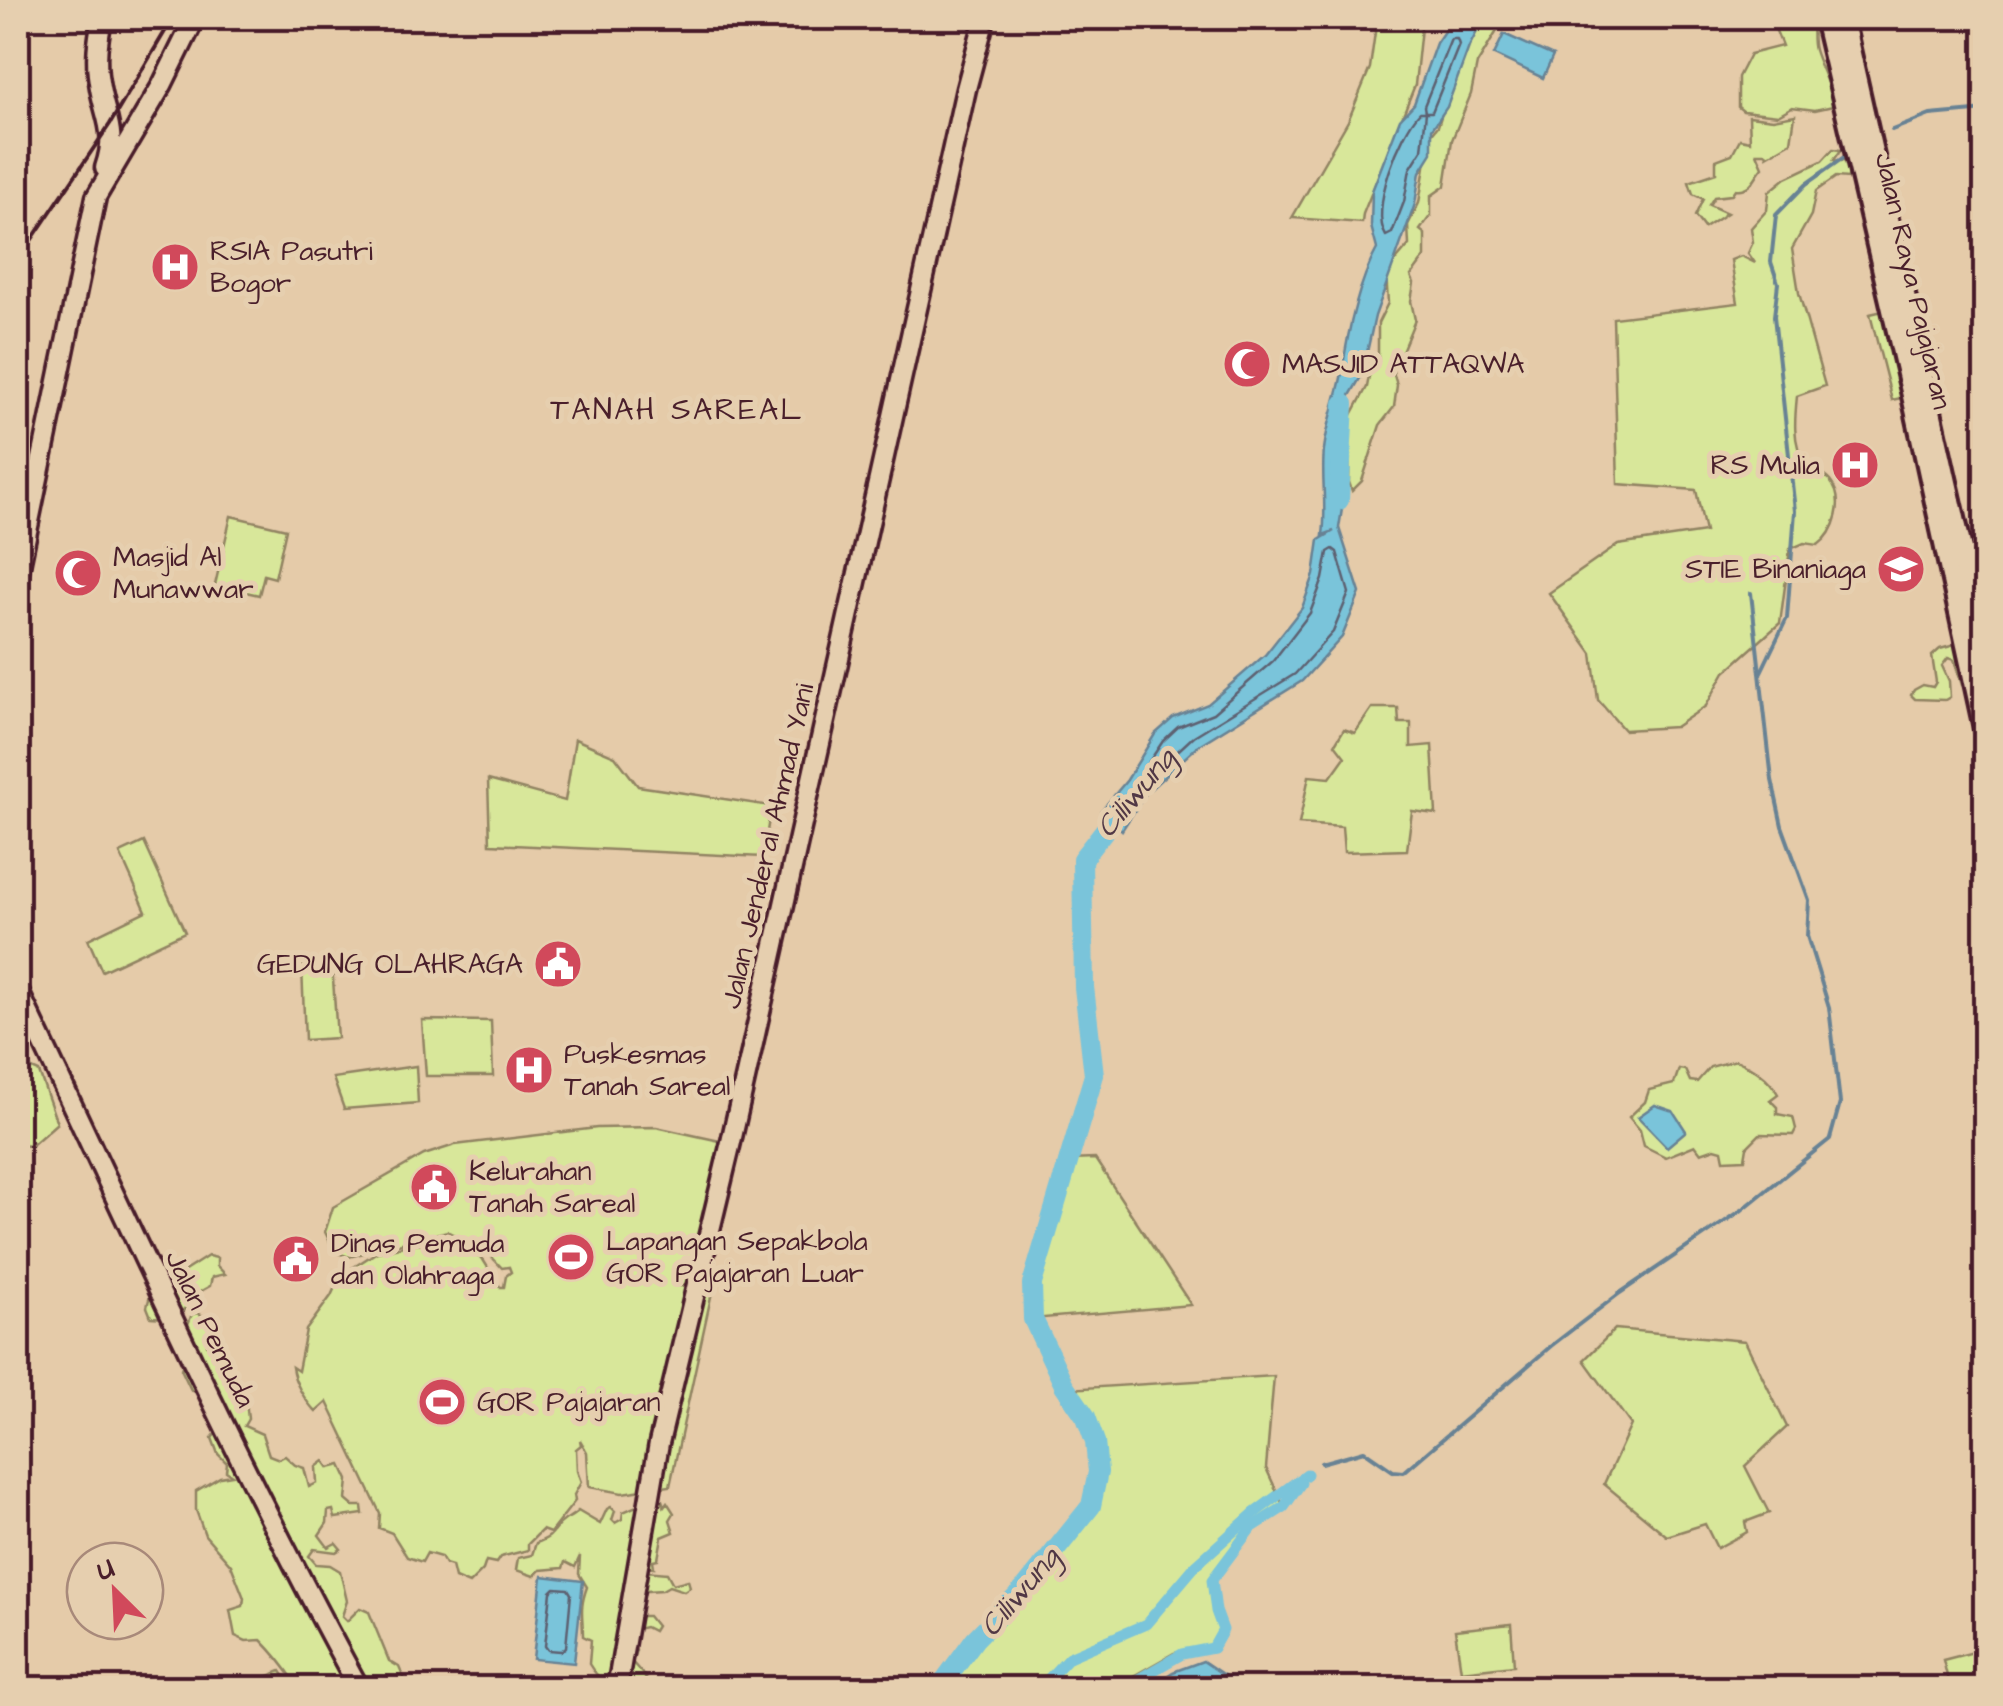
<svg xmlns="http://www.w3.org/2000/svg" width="2003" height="1706" viewBox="0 0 2003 1706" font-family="'Architects Daughter',sans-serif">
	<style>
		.green { fill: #d8e79a; stroke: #918362; stroke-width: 2.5 }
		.water { fill: #7ac4da; stroke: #678294; stroke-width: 2.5 }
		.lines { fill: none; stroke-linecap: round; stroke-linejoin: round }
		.shore { stroke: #5d6171; stroke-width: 2.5 }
		.stream { stroke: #678294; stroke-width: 4 }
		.canal { stroke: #7ac4da; stroke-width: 11 }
		.river { stroke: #7ac4da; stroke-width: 20 }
		.major-casing { stroke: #4a1f2b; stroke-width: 25 }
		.highway-casing { stroke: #4a1f2b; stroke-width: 28 }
		.major { stroke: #e6cfaf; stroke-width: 18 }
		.highway { stroke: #e6cfaf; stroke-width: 20 }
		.rail { stroke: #4a1f2b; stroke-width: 4 }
		.labels { text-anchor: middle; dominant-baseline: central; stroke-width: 10; stroke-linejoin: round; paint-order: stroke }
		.poi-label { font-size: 28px; fill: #4a1f2b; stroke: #e6cfaf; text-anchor: start }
		.street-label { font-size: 28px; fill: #4a1f2b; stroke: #e6cfaf }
		.neighbourhood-label { font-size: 30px; letter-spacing: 2.5px; fill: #4a1f2b; stroke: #e6cfaf }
		.water-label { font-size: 30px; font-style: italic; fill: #513845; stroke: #e6cfaf }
	</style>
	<rect width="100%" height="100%" fill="#e5cba9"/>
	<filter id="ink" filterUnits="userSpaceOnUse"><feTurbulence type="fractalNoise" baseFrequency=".01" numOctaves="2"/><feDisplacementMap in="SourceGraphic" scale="20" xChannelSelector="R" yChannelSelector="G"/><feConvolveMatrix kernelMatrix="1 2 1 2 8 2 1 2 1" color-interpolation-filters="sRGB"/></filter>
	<g filter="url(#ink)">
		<g class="green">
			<polygon points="1377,18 1422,18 1415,85 1363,214 1362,223 1292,218 1348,121 1370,68"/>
			<polygon points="1472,18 1512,18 1500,26 1477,64 1471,94 1452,140 1445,186 1431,196 1431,215 1420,230 1425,234 1425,257 1411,276 1414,283 1411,301 1415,320 1400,356 1391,365 1397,385 1394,407 1380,425 1362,481 1352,491 1349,482 1350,427 1352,415 1367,387 1370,371 1378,360 1378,323 1388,303 1386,272 1409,245 1408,225 1419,203 1430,136 1438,126"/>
			<path d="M1771,18H1811C1814,29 1811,40 1814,50C1820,70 1831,85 1833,106L1815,110L1792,107L1778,115L1743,111L1738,107V77L1750,54L1782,46Z"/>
			<path d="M1795,115L1791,142L1767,156L1766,153H1757L1763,167C1754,177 1752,191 1735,189L1731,195L1714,197L1709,205L1727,213L1704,228L1695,216L1703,199L1693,194L1689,182L1716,173V160L1732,154L1740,139L1750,141L1749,116L1773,119Z"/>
			<path d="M1833,149L1841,150L1834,160L1850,162L1848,178L1836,177L1816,191L1811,215L1792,249L1799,293L1825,386L1797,396C1795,416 1792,443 1804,460C1810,469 1823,473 1830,481C1846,500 1835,533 1818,545L1804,543L1790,549L1780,623L1725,672L1706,706L1675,727L1624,730L1598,700L1592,653L1549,593L1618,545L1705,532L1696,490L1618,484L1613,318L1738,303L1731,260L1741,256L1755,263L1748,253L1753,242L1751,228L1767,210L1769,192L1786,178L1822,161Z"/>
			<polygon points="1883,311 1905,397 1892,400 1870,314"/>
			<polygon points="231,516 286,529 275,578 264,575 259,595 215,585"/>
			<polygon points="1955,645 1968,685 1962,685 1954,660 1948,658 1942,666 1949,681 1950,697 1945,700 1915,699 1911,695 1914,690 1923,685 1933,687 1936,682 1932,656 1940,649"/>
			<polygon points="1372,708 1398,708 1399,723 1411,723 1411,747 1432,745 1436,814 1412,811 1407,850 1344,852 1342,827 1299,824 1309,776 1330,778 1345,757 1335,744 1344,729 1355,733"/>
			<polygon points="575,739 615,756 638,786 771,806 763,857 490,844 488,780 565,801"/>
			<polygon points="144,842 185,932 102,971 88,939 146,911 120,853"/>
			<polygon points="332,964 337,1038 305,1040 302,967"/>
			<polygon points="422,1020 491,1021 493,1076 426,1076"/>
			<path d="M1736,1060C1754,1069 1768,1076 1778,1094L1770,1100L1777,1107V1114L1793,1117L1796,1129L1793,1135L1760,1134L1747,1147L1745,1159L1724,1160L1722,1150L1715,1148L1701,1153L1695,1145L1666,1157L1644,1146L1640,1130L1629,1117L1645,1102L1649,1090L1674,1084L1679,1069L1685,1070L1690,1081L1697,1082L1710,1067Z"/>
			<polygon points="18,1063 39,1072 57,1123 31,1146 18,1145"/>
			<polygon points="416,1066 418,1103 344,1109 333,1078"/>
			<path d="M656,1127L729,1143L693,1285H676L712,1292L670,1486L622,1493L589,1487L587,1452L580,1440L581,1445L576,1449L577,1471L581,1482L574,1495L575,1501L550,1533L542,1530L528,1544V1550L500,1557L496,1563L486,1561L483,1570L469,1584L455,1578L452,1566L445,1564L441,1557L427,1553L422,1562L407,1557L392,1533L379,1528L380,1513L327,1402L316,1412C305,1401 294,1382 292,1367L298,1371L306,1330L331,1296L340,1276L377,1252L417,1243L457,1248L482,1258L500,1287H504L506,1276L511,1272L509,1267L502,1268L489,1254L447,1231L349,1257L335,1252L325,1232L333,1207L424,1155L455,1145L597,1128Z"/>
			<polygon points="1095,1159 1191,1305 1033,1319 1032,1284 1069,1160"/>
			<polygon points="208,1256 217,1258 217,1266 225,1274 212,1277 210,1286 196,1294 199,1308 194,1311 184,1309 179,1319 151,1317 147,1307 152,1288 163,1282 174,1285 172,1271 178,1269 183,1272"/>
			<path d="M198,1313L208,1319L210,1337L207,1345L220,1353L222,1365L236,1380L237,1392L246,1400L248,1419L244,1426L262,1434L269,1455L279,1459L285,1456L295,1465L304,1468L309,1487L317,1483L316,1467L324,1461L329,1468L341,1465L348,1480L346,1500L353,1506H362L363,1514L335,1518L333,1510L328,1511L327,1523L319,1535L328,1547L336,1543L341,1549L336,1552L314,1549L309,1556L316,1564L330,1565L340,1571L347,1601L342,1616L347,1621L360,1608L369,1612L389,1661L399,1667L405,1681L399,1688H312L308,1684L309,1688H239L281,1671L290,1685L295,1682C285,1667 274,1653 261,1640L246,1641L235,1636L230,1610L243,1606L244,1598L231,1565L205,1535L196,1510V1491L220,1477L232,1475L226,1471L227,1463L218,1454L212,1438L216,1433L232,1430L236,1426C218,1418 210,1396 191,1390L181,1369L186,1355V1329L192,1314Z"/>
			<polygon points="1615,1329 1745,1341 1787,1427 1745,1466 1769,1513 1745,1522 1747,1532 1717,1548 1705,1524 1667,1536 1604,1484 1631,1425 1584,1360"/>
			<path d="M1274,1376L1266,1468L1284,1507L1251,1528L1212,1580L1216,1611L1223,1630L1213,1648L1174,1653L1112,1688H939C974,1640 1014,1598 1053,1552C1065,1538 1085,1521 1092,1504C1108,1463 1090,1423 1067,1389Z"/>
			<path d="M643,1492L662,1500L664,1506L667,1502L674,1513L670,1520L674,1532L662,1537L658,1559L653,1560L654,1567L646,1566L644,1571L667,1573L673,1584L688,1580L690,1587L684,1591L669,1586L662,1590L632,1592L641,1616H648L656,1626L653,1631L645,1627L636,1629L630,1641L636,1650L632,1662L646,1678L639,1688C615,1688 601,1685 589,1664L591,1640L583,1636C583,1615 579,1609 587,1587L579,1574L580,1556L575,1567L565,1562L563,1568L540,1570L534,1576L516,1570L518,1558L532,1555L536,1543C557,1536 552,1528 565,1520C570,1517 574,1515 578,1511L600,1524L607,1509L611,1507L615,1511L612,1520L615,1523L622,1519L623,1512L639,1505V1494Z"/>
			<polygon points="1511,1624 1514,1665 1461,1671 1455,1630"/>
			<polygon points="1985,1649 1985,1688 1950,1688 1943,1660"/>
		</g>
		<g class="water">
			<path d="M1453,18H1484L1469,47L1447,107L1432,129V153L1420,172L1415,204L1375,316L1362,375L1348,399L1340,462L1345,490L1339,528L1360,593L1342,637L1302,681L1199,745L1146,793L1122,830L1101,811L1127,780L1155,734L1173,718L1208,704L1265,655L1302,608L1314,575L1319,540L1334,531L1323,535C1327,504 1321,480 1324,450C1327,422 1339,395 1343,367C1348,330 1359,282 1377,249L1371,226L1372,191L1400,119L1414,104L1436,43Z"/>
			<polygon points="1504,34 1553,56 1543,78 1494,55"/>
			<polygon points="1655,1105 1673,1111 1686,1131 1667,1147 1638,1117"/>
			<polygon points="542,1576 583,1581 574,1663 533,1659"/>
			<polygon points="1203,1661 1243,1688 1148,1688 1173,1672"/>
		</g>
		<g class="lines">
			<g class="shore">
				<path d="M1451,39H1457L1459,45L1432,112H1426L1422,150L1410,169L1404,202L1392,233L1386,236C1369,210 1400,133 1420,112H1425L1424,106Z"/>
				<polygon points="1333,549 1337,552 1349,593 1333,632 1295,674 1194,736 1155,772 1149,772 1147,765 1163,741 1178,727 1213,713 1273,661 1310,613 1323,579 1328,552"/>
				<polygon points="555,1588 568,1589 571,1594 566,1647 561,1651 548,1650 545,1646 551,1592"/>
			</g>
			<g class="stream">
				<polyline points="1892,130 1930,115 1986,110"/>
				<polyline points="1761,672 1787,618 1795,511 1774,316 1778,283 1771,262 1776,215 1806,184 1847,155"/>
				<polyline points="1321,1463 1364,1451 1393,1471 1404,1472 1551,1346 1620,1293 1742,1210 1830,1139 1840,1103 1829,1007 1807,936 1809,900 1782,826 1772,780 1751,593"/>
			</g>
			<g class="canal">
				<polyline points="1040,1688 1069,1657 1146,1624 1196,1565 1253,1514 1307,1474"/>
				<polyline points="1123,1688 1182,1654 1213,1648 1223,1630 1216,1611 1212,1580 1251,1528 1284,1507 1301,1483"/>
			</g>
			<g class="river">
				<polyline points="1339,500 1344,404"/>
				<polyline points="939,1688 975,1639 1026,1587 1091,1506 1098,1472 1095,1442 1086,1417 1064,1385 1033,1319 1032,1284 1094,1075 1084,987 1082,859 1126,803"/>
			</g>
			<g class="major-casing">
				<g id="major">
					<path d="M102,18C98,40 95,59 99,82C104,118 118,130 105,168"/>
					<polyline points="18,575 96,197 162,85 195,18"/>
					<path d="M18,990C129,1224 235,1461 359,1688"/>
					<polyline points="617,1688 659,1443 731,1142 966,89 985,18"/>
				</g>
			</g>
			<g class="highway-casing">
				<g id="highway">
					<polyline points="1825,18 1912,391 1986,733"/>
					<polyline points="1842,18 1986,661"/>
				</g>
			</g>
			<use href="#major" class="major"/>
			<use href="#highway" class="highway"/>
			<polyline class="rail" points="18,260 110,124 173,18"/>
		</g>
	</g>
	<defs>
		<g id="hospital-disc" transform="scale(2.5)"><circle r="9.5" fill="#d1495b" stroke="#e6cfaf"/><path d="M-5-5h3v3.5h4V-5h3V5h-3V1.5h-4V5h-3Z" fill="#fff"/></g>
		<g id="mosque-disc" transform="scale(2.5)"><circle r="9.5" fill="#d1495b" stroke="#e6cfaf"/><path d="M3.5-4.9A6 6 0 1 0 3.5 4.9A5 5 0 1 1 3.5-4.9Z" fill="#fff"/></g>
		<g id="university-disc" transform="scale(2.5)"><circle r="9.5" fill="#d1495b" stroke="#e6cfaf"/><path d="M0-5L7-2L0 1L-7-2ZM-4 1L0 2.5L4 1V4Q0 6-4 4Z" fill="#fff"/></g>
		<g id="civic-disc" transform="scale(2.5)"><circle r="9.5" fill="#d1495b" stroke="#e6cfaf"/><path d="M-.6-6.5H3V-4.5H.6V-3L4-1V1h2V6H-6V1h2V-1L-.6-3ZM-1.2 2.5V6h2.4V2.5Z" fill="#fff"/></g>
		<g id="stadium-disc" transform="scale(2.5)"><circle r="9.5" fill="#d1495b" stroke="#e6cfaf"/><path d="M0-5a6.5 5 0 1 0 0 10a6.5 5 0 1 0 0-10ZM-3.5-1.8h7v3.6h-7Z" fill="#fff"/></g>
	</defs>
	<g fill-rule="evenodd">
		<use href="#hospital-disc" x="175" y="267"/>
		<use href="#mosque-disc" x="1247" y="364"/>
		<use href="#hospital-disc" x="1855" y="465"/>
		<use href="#university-disc" x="1901" y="569"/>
		<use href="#mosque-disc" x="78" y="573"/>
		<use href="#civic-disc" x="558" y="964"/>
		<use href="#hospital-disc" x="529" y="1070"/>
		<use href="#civic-disc" x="434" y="1187"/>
		<use href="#stadium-disc" x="571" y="1257"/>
		<use href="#civic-disc" x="296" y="1259"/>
		<use href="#stadium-disc" x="442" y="1402"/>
	</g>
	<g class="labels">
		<g class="poi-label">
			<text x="210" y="251">RSIA Pasutri<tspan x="210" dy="32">Bogor</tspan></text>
			<text x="1282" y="364">MASJID ATTAQWA</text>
			<text x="1820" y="465" text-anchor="end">RS Mulia</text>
			<text x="113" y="557">Masjid Al<tspan x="113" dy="32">Munawwar</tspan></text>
			<text x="1866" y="569" text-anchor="end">STIE Binaniaga</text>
			<text x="523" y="964" text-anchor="end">GEDUNG OLAHRAGA</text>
			<text x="564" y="1054">Puskesmas<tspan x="564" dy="32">Tanah Sareal</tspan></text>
			<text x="469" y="1171">Kelurahan<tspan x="469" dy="32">Tanah Sareal</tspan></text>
			<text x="606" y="1241">Lapangan Sepakbola<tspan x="606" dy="32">GOR Pajajaran Luar</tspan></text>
			<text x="331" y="1243">Dinas Pemuda<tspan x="331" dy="32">dan Olahraga</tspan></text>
			<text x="477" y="1402">GOR Pajajaran</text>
		</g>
		<g class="street-label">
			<text transform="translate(1913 281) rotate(77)">Jalan Raya Pajajaran</text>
			<text transform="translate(768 846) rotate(-77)">Jalan Jenderal Ahmad Yani</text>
			<text transform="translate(210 1329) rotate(64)">Jalan Pemuda</text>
		</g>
		<g class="neighbourhood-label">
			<text x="677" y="410">TANAH SAREAL</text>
		</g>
		<g class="water-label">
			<text transform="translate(1136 793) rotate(-50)">Ciliwung</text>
			<text transform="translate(1020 1592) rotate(-50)">Ciliwung</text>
		</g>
	</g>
	<rect width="2003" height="1706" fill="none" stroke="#e6cfaf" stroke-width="60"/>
	<rect x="30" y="30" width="1943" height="1646" fill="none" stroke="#4a1f2b" stroke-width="4" filter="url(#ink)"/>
	<g transform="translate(115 1591) rotate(336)"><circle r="48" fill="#e6cfaf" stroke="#a8897a" stroke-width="2.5"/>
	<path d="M0-8L18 38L0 25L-18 38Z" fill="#d1495b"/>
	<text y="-15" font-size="28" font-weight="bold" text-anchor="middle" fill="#4a1f2b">U</text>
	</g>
</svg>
